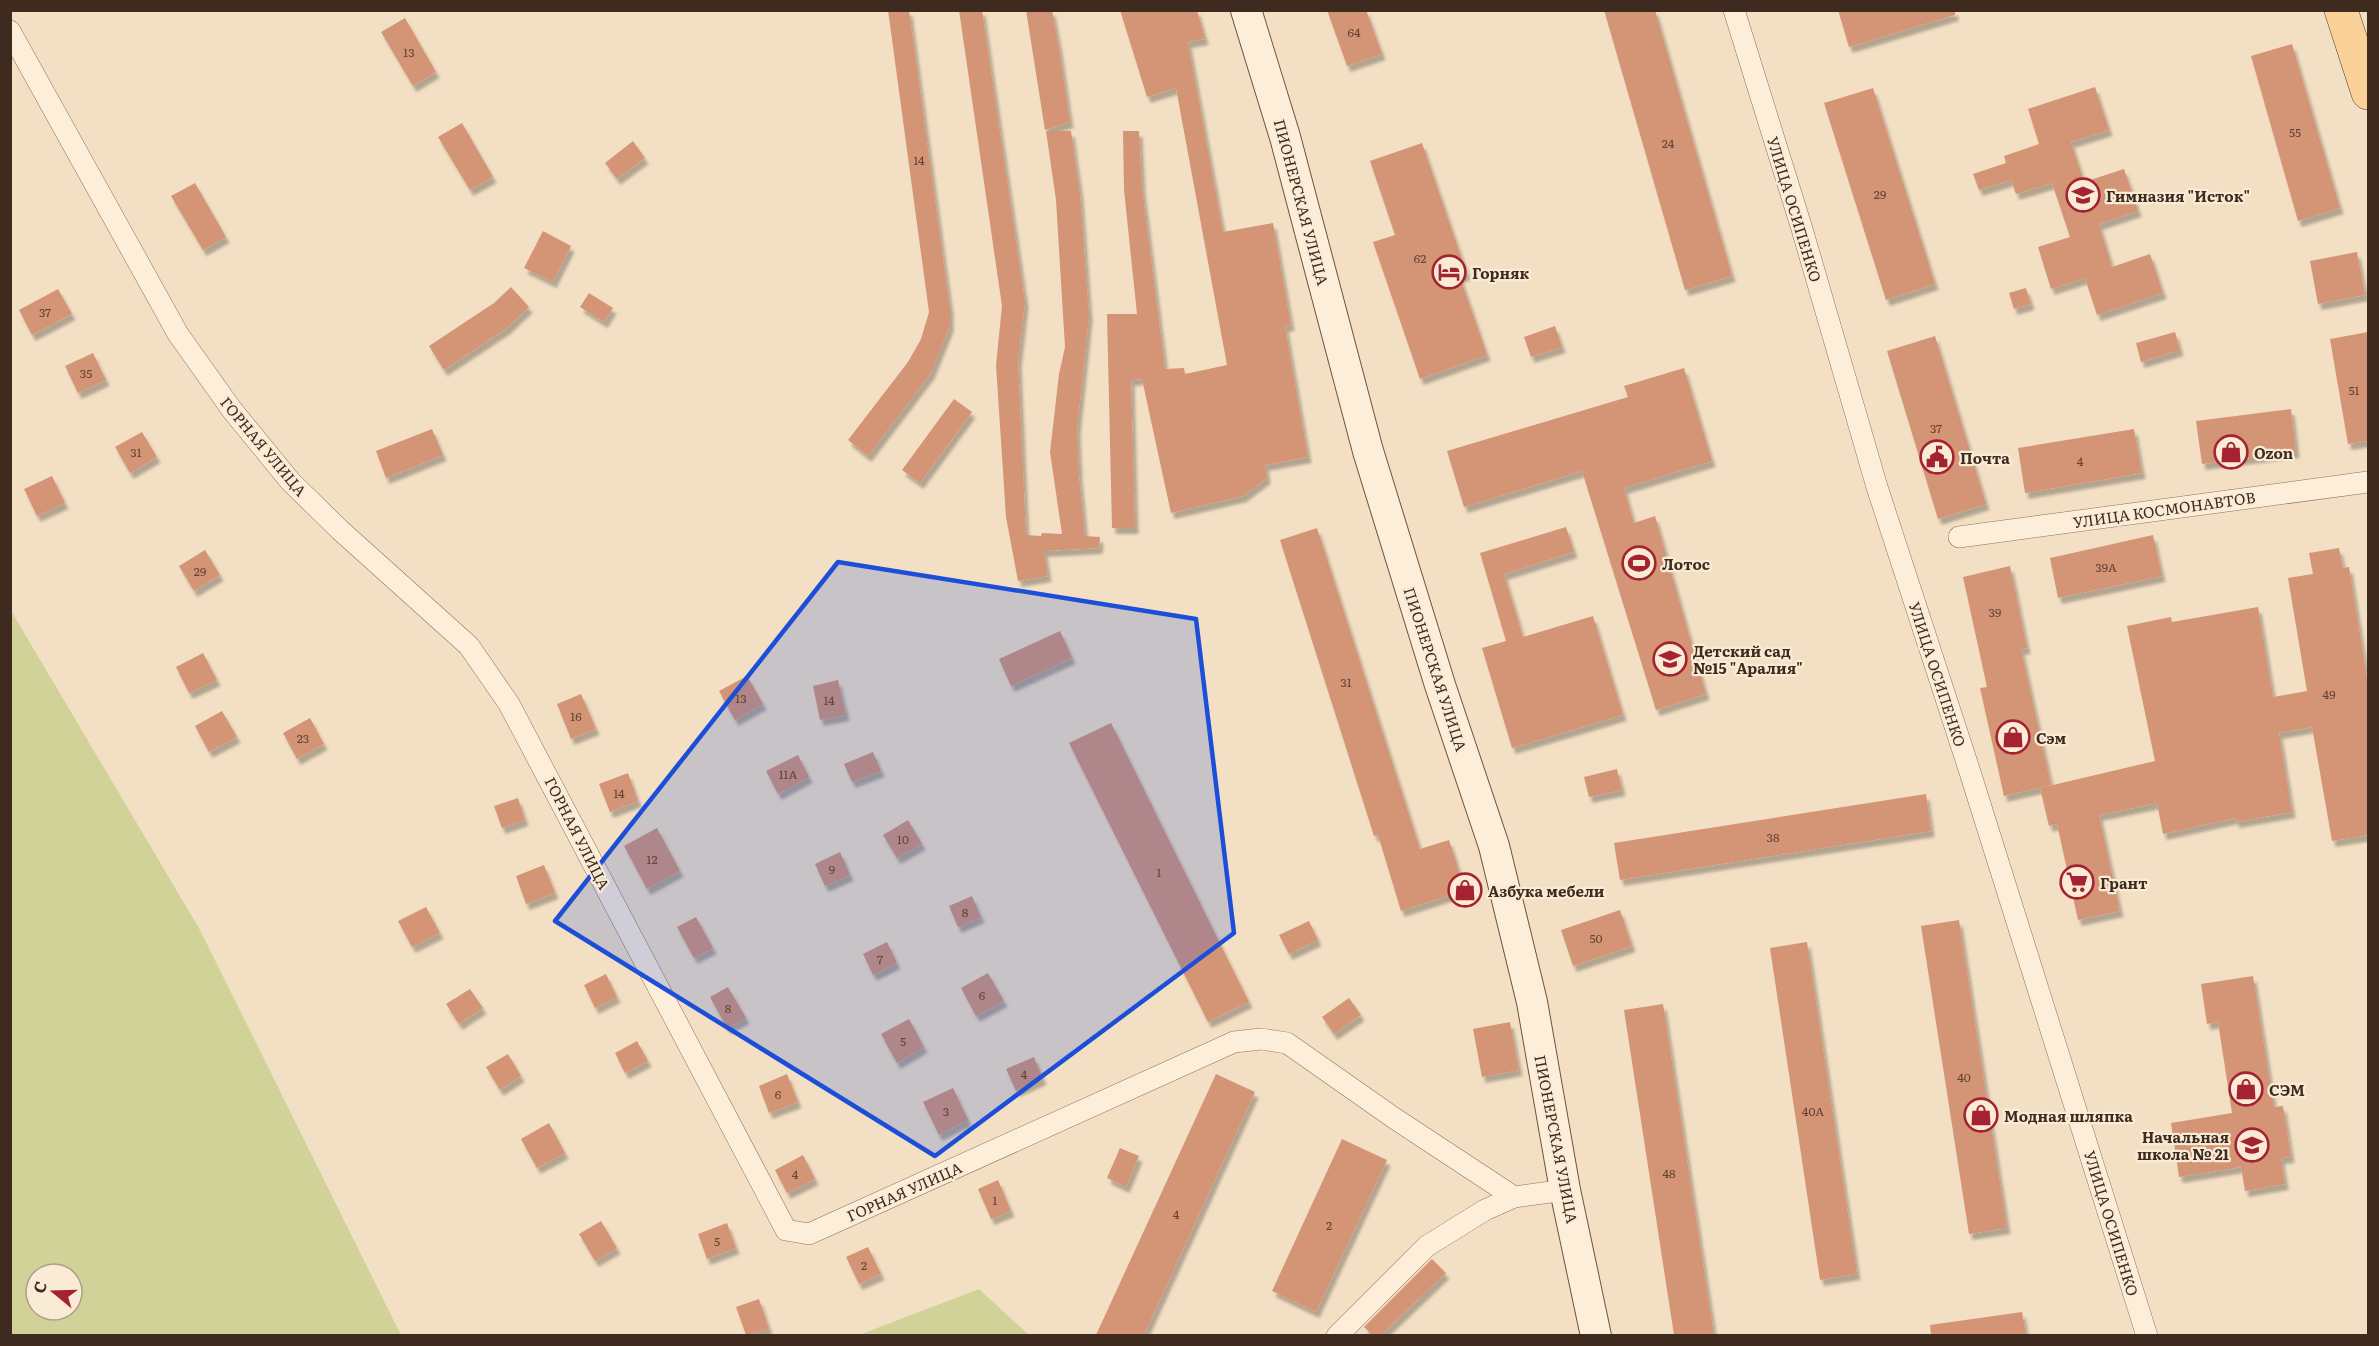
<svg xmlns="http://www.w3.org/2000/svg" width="2379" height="1346" viewBox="0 0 2379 1346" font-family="Literata,serif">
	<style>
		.green { fill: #d1d297; fill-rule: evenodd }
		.building { fill: #d49476; filter: url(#shadow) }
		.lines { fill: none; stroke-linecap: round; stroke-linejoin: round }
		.street-casing { stroke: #907058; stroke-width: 22 }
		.secondary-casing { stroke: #71513b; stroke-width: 32 }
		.primary-casing { stroke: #5d3e2d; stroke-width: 34 }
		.street { stroke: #fceed9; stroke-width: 21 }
		.secondary { stroke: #fceed9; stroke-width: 30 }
		.primary { stroke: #f9d199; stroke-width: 33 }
		.marked { fill: #1d4ed8; fill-opacity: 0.2; stroke: #1d4ed8; stroke-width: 4.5; stroke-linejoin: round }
		.labels { text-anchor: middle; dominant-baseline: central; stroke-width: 4.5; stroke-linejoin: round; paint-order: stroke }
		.number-label { font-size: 12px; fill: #644434 }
		.poi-label { font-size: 15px; font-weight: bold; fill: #3e2a1e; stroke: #f9ebd5; text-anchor: start }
		.street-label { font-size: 15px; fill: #3e2a1e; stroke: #f9ebd5 }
	</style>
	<defs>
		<filter id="shadow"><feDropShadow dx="3.5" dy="6" stdDeviation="1.5" flood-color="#0004"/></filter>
	</defs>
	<rect width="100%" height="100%" fill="#f3e0c4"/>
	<g class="green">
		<path d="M10,609L200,930L401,1335H11ZM36,1274H72V1310H36Z"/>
		<polygon points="979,1289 1029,1335 859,1335"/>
	</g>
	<g class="building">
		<polygon points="888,10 909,10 950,309 950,326 931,373 868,456 848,440 908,362 921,339 929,312"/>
		<polygon points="959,10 982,10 1025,302 1018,362 1026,535 1041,536 1042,533 1062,534 1050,452 1059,374 1065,347 1056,200 1046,131 1071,131 1080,195 1089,315 1077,429 1079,476 1085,536 1100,537 1099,548 1044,551 1048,576 1018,581 1006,517 996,365 1002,306"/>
		<polygon points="1026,10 1052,10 1059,48 1070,122 1045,130"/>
		<polygon points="1120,10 1197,10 1205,39 1188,42 1223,232 1273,223 1291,325 1285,326 1308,457 1265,465 1267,478 1243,496 1171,513 1142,379 1131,380 1135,528 1112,528 1107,314 1137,314 1124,190 1123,131 1139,131 1142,188 1165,369 1184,368 1185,374 1227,365 1176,88 1147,97"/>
		<polygon points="1327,10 1366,10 1382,54 1347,66"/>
		<polygon points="1604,10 1655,10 1732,276 1685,290"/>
		<polygon points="1838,10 1955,10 1955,15 1849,47"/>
		<polygon points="405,18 436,72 413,86 381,32"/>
		<polygon points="2292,44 2340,208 2298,221 2251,56"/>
		<polygon points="2095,87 2109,130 2071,142 2084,182 2124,169 2138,211 2099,224 2112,267 2150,254 2163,293 2097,315 2085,278 2051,289 2038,247 2070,237 2052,183 2016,194 2011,180 1979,190 1973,174 2006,163 2004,156 2039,144 2028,109"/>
		<polygon points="1873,88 1935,284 1886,300 1824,103"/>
		<polygon points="462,123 493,177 470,190 438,137"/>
		<polygon points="633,141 645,158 617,179 605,163"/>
		<polygon points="1422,143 1467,274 1460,277 1487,355 1420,379 1373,242 1395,235 1370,161"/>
		<polygon points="195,183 226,237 203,250 171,196"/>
		<polygon points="543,231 571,246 553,282 524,268"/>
		<polygon points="2357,252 2365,295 2318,304 2310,261"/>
		<polygon points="511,287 529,307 507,328 444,370 429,346 494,303"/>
		<polygon points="2026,288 2031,304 2014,309 2009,293"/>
		<polygon points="58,289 72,314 32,335 19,310"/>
		<polygon points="589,293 613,308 604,322 580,307"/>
		<polygon points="1555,326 1562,347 1531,357 1524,337"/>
		<polygon points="2175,332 2180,350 2141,362 2136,343"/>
		<polygon points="2368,332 2368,441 2348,444 2330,339"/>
		<polygon points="1935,336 1986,504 1938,519 1887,351"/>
		<polygon points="93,353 106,380 78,393 65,366"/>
		<polygon points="1684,368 1712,461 1624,488 1634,523 1655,516 1706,694 1656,710 1582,471 1464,507 1447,451 1628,397 1624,386"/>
		<polygon points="954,399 972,412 920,483 902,470"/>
		<polygon points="2291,409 2296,452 2202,464 2196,421"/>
		<polygon points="432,429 443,455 386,478 376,451"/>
		<polygon points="2134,429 2142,473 2025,493 2018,448"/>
		<polygon points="142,432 157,457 130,473 115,447"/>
		<polygon points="52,476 65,503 37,516 24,489"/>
		<polygon points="1566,527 1574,552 1504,574 1523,637 1593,616 1623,715 1512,748 1482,648 1506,641 1480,553"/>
		<polygon points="1317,528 1420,849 1449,840 1465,890 1401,911 1378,835 1374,836 1280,540"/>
		<polygon points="2153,535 2162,576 2058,598 2050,558"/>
		<polygon points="2339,548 2343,568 2349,567 2368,684 2368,835 2332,841 2312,727 2279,733 2292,812 2236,822 2235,818 2163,834 2157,803 2099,815 2120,911 2078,920 2057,824 2049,826 2040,788 2155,761 2127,626 2171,617 2172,622 2258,607 2273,697 2307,691 2288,578 2313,574 2309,553"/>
		<polygon points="205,550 220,575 194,591 179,566"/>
		<polygon points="2010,566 2027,648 2021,649 2051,785 2004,796 1980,688 1987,687 1963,577"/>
		<polygon points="1060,631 1072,658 1011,686 999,659"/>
		<polygon points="203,653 217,680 189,693 176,667"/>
		<polygon points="747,676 763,704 735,720 719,691"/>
		<polygon points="838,680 846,715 820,720 813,686"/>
		<polygon points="581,694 596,729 571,739 557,704"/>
		<polygon points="222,711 237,737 209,752 195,726"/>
		<polygon points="310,718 324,744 297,759 283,733"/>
		<polygon points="1111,723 1249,1002 1208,1022 1069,743"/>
		<polygon points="873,752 881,771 852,782 844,764"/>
		<polygon points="798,755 809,777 778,794 766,771"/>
		<polygon points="1617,769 1622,790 1589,797 1584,777"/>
		<polygon points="628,773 638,801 610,812 599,784"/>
		<polygon points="1926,794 1931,831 1620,880 1614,843"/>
		<polygon points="518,798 525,820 502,828 494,806"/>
		<polygon points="908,820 922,844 897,858 883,835"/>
		<polygon points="657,828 680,871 647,889 624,846"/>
		<polygon points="840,852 850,875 825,886 815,864"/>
		<polygon points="544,865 555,893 526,904 516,876"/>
		<polygon points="972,896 981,917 958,927 949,906"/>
		<polygon points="426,907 440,933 412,947 398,921"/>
		<polygon points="1620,910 1632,946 1573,966 1561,930"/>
		<polygon points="696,917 713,948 694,958 677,927"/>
		<polygon points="1959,920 2007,1228 1969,1234 1921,926"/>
		<polygon points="1309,921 1318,940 1289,954 1279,935"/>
		<polygon points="887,942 897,963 873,975 863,954"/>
		<polygon points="1807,942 1857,1274 1820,1280 1770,948"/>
		<polygon points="988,973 1004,1001 976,1016 961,988"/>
		<polygon points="606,974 617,997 595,1008 584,985"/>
		<polygon points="2253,976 2274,1107 2283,1106 2291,1157 2281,1158 2285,1184 2245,1191 2241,1167 2179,1177 2171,1123 2232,1113 2218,1022 2207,1024 2201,984"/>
		<polygon points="728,987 746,1018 727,1028 710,997"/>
		<polygon points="470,989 483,1008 459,1024 446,1004"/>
		<polygon points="1349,998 1361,1015 1334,1034 1322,1017"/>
		<polygon points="1663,1004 1714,1335 1674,1335 1624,1010"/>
		<polygon points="909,1019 924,1047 897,1063 881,1034"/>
		<polygon points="1510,1022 1519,1070 1482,1077 1473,1029"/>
		<polygon points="637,1041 648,1061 625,1073 615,1053"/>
		<polygon points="508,1054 521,1076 500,1090 486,1067"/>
		<polygon points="1034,1057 1043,1079 1016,1091 1006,1069"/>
		<polygon points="787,1074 798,1102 769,1113 759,1086"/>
		<polygon points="1216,1074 1255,1092 1144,1335 1096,1335"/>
		<polygon points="953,1088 968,1120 939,1135 923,1102"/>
		<polygon points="549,1123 565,1153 537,1168 521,1139"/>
		<polygon points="1342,1139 1387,1160 1316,1312 1272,1291"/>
		<polygon points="1120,1148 1139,1156 1126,1187 1107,1178"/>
		<polygon points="803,1155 815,1179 787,1193 775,1170"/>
		<polygon points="998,1180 1011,1211 991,1219 978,1189"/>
		<polygon points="601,1221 617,1248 595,1261 579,1234"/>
		<polygon points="727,1223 736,1248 707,1259 698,1234"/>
		<polygon points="868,1247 881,1274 859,1284 846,1257"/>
		<polygon points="1432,1259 1446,1273 1381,1335 1372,1335 1364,1327"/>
		<polygon points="759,1299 769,1329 746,1335 736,1307"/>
		<polygon points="2022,1312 2026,1335 1931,1335 1930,1325"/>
	</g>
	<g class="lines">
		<g class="street-casing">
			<g id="street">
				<polyline points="1734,10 1802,229 1877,487 1969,769 2147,1336"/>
				<polyline points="10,31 178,334 232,410 290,481 340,530 469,646 509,704 786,1230 809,1234 1234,1042 1261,1039 1287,1043 1394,1118 1514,1197"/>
				<polyline points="1959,537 2368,482"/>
				<polyline points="1337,1336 1427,1246 1485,1210 1514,1197 1565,1190"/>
			</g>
		</g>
		<g class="secondary-casing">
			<polyline id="secondary" points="1246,10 1285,137 1368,451 1440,685 1494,846 1532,1002 1565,1190 1596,1336"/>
		</g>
		<g class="primary-casing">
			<polyline id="primary" points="2341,10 2368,93"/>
		</g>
		<use href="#street" class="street"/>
		<use href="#secondary" class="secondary"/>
		<use href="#primary" class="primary"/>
	</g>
	<path class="marked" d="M838,562L1196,619L1234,933L935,1156L555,921Z"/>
	<defs>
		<g id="school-ring" transform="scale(1.725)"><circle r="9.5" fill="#f9ebd5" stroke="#a52230" stroke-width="1.5"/><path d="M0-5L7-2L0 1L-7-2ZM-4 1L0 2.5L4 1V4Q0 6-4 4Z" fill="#a52230"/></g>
		<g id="hotel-ring" transform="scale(1.725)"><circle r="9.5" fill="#f9ebd5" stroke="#a52230" stroke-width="1.5"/><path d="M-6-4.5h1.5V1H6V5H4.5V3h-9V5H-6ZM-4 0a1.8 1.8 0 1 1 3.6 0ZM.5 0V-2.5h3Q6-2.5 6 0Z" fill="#a52230"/></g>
		<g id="shop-ring" transform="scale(1.725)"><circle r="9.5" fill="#f9ebd5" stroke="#a52230" stroke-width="1.5"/><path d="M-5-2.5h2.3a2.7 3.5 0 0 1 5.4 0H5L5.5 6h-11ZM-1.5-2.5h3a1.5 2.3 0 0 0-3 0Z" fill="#a52230"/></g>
		<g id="civic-ring" transform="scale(1.725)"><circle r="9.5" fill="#f9ebd5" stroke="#a52230" stroke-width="1.5"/><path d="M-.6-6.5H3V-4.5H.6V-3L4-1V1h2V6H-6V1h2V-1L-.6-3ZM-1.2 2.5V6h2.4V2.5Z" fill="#a52230"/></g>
		<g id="stadium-ring" transform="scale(1.725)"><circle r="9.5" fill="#f9ebd5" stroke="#a52230" stroke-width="1.5"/><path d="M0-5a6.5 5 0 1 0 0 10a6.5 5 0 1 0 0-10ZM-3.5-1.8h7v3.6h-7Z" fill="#a52230"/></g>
		<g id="supermarket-ring" transform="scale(1.725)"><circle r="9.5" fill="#f9ebd5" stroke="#a52230" stroke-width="1.5"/><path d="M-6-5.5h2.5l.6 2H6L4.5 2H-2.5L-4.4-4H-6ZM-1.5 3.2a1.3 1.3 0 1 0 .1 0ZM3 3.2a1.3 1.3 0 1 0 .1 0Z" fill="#a52230"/></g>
	</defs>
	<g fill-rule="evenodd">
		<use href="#school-ring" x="2083" y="195"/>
		<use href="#hotel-ring" x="1449" y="272"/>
		<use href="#shop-ring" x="2231" y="452"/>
		<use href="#civic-ring" x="1937" y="457"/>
		<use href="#stadium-ring" x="1639" y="563"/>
		<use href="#school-ring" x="1670" y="659"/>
		<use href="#shop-ring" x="2013" y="737"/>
		<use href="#supermarket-ring" x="2077" y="882"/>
		<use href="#shop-ring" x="1465" y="890"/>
		<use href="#shop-ring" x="2246" y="1089"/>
		<use href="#shop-ring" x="1981" y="1115"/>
		<use href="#school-ring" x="2252" y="1145"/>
	</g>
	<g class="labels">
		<g class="number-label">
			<text x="1354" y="32">64</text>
			<text x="409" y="52">13</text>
			<text x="2295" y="132">55</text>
			<text x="1668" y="143">24</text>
			<text x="919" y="160">14</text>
			<text x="1880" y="194">29</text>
			<text x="1420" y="258">62</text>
			<text x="45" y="312">37</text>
			<text x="86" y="373">35</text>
			<text x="2354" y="390">51</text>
			<text x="1936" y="428">37</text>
			<text x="136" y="452">31</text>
			<text x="2080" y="461">4</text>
			<text x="2106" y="567">39А</text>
			<text x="200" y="571">29</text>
			<text x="1995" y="612">39</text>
			<text x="1346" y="682">31</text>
			<text x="2329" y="694">49</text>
			<text x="741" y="698">13</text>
			<text x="829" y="700">14</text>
			<text x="576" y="716">16</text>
			<text x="303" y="738">23</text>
			<text x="788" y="774">11А</text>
			<text x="619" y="793">14</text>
			<text x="1773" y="837">38</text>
			<text x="903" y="839">10</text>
			<text x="652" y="859">12</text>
			<text x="832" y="869">9</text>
			<text x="1159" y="872">1</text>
			<text x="965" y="912">8</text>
			<text x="1596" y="938">50</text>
			<text x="880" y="959">7</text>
			<text x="982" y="995">6</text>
			<text x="728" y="1008">8</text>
			<text x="903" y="1041">5</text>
			<text x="1024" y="1074">4</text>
			<text x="1964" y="1077">40</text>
			<text x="778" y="1094">6</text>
			<text x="946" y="1111">3</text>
			<text x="1813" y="1111">40А</text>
			<text x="1669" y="1173">48</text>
			<text x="795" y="1174">4</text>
			<text x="995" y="1200">1</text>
			<text x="1176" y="1214">4</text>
			<text x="1329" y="1225">2</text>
			<text x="717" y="1241">5</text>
			<text x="864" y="1265">2</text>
		</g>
		<g class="poi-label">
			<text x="2106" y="195">Гимназия "Исток"</text>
			<text x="1472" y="272">Горняк</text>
			<text x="2254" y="452">Ozon</text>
			<text x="1960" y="457">Почта</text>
			<text x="1662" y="563">Лотос</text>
			<text x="1693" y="650">Детский сад<tspan x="1693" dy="17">№15 "Аралия"</tspan></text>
			<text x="2036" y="737">Сэм</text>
			<text x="2100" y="882">Грант</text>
			<text x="1488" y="890">Азбука мебели</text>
			<text x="2269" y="1089">СЭМ</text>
			<text x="2004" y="1115">Модная шляпка</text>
			<text x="2229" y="1136" text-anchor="end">Начальная<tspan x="2229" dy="17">школа № 21</tspan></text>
		</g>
		<g class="street-label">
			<text transform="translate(1302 202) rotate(75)">ПИОНЕРСКАЯ УЛИЦА</text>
			<text transform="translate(1795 209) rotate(73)">УЛИЦА ОСИПЕНКО</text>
			<text transform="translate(264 446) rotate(50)">ГОРНАЯ УЛИЦА</text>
			<text transform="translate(2164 509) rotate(-8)">УЛИЦА КОСМОНАВТОВ</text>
			<text transform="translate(1436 669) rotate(72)">ПИОНЕРСКАЯ УЛИЦА</text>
			<text transform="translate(1938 674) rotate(72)">УЛИЦА ОСИПЕНКО</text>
			<text transform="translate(578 833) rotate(63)">ГОРНАЯ УЛИЦА</text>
			<text transform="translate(1557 1139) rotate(79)">ПИОНЕРСКАЯ УЛИЦА</text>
			<text transform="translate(904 1191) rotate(-24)">ГОРНАЯ УЛИЦА</text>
			<text transform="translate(2112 1223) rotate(73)">УЛИЦА ОСИПЕНКО</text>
		</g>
	</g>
	<rect width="2379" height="1346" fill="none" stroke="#3e2a1e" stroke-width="24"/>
	<g transform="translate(54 1292) rotate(289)"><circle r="28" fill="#f9ebd5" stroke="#ae9e8c" stroke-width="1.5"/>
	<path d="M0-4.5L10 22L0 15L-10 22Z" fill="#a52230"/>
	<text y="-9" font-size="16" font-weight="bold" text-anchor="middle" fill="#3e2a1e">С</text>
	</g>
</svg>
